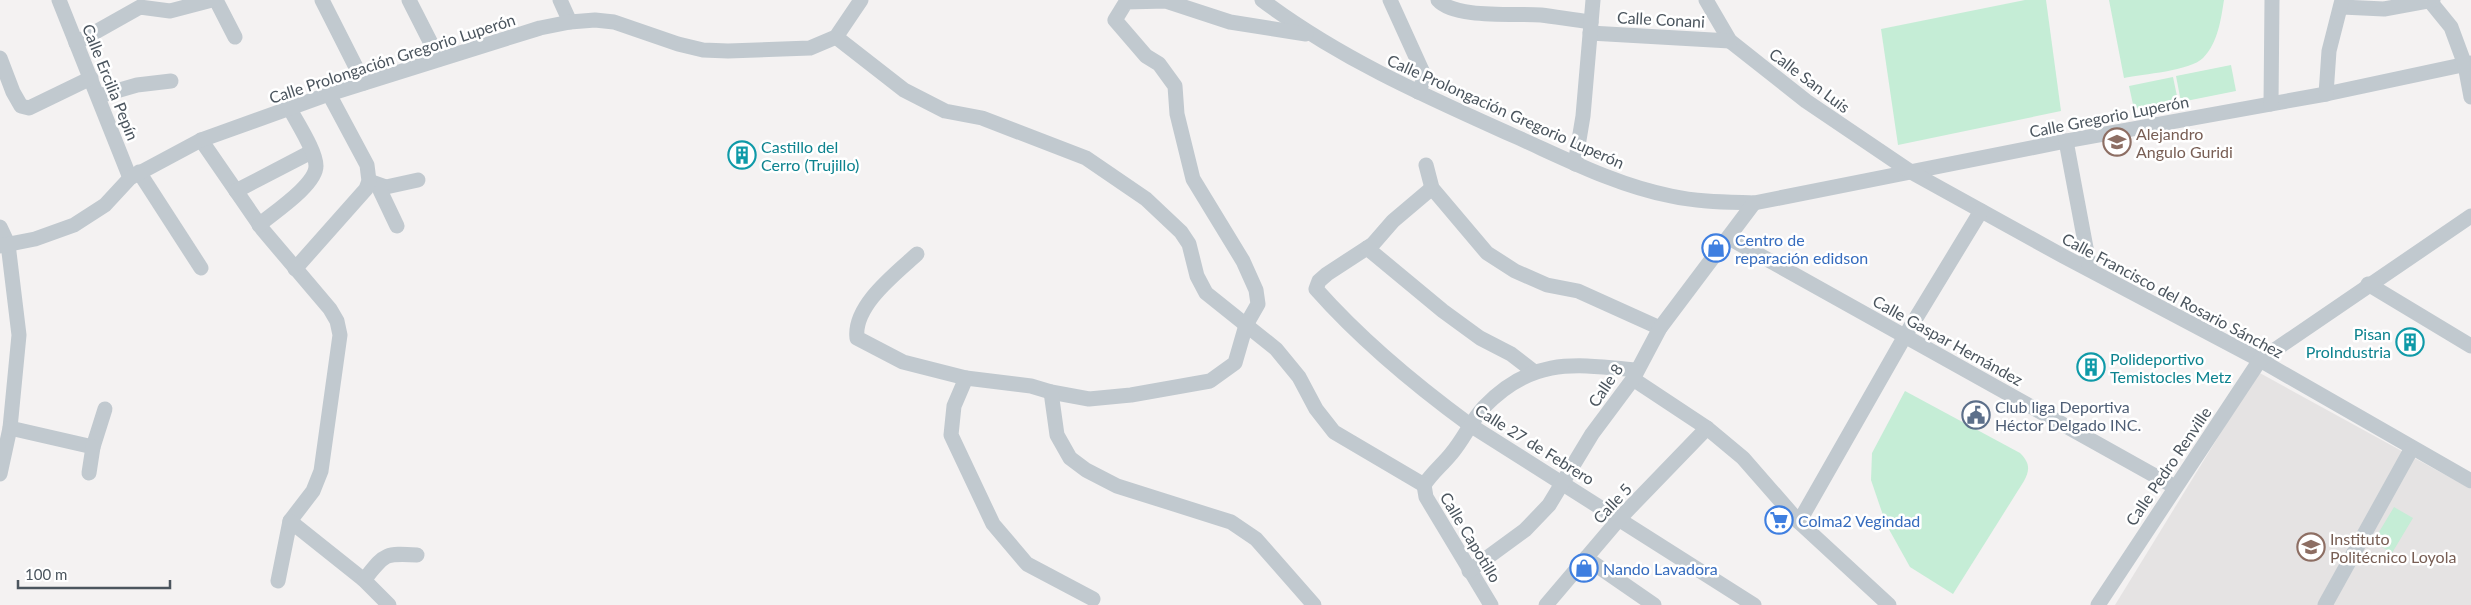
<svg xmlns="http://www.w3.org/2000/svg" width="2471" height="605" viewBox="0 0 2471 605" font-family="Lato,sans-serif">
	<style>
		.education { fill: #e5e3e3 }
		.green { fill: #c5edd6 }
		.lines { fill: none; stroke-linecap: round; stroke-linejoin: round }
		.minor { stroke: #c1c9cf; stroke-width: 15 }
		.labels { text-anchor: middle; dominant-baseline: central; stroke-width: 5; stroke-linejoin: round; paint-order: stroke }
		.street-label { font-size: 16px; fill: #4b555e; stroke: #fff }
		.education-label { font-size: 16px; fill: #785e54; stroke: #fff; text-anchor: start }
		.culture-label { font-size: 16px; fill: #0d838f; stroke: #fff; text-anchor: start }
		.shop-label { font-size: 16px; fill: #366cbe; stroke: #fff; text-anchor: start }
		.service-label { font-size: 16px; fill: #4e5e75; stroke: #fff; text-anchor: start }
	</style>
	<rect width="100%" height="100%" fill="#f4f2f2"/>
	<polygon class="education" points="2258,372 2471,489 2471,605 2115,605"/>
	<g class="green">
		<polygon points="2025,0 2046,0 2061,111 1898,145 1881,29"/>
		<path d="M2109,0H2224C2221,19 2218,43 2203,58C2190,71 2143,74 2124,78Z"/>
		<polygon points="2231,65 2236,91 2181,102 2176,76"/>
		<polygon points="2173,77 2178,101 2134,109 2129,86"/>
		<path d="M1905,391L2020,453C2030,463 2030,470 2024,481L1953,594L1910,567L1886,524L1871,480L1872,453Z"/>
		<polygon points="2394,507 2413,518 2392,553 2373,542"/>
	</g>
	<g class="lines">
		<g class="minor">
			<polyline points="59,0 130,178"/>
			<polyline points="216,0 235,37"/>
			<polyline points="322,0 364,83"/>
			<polyline points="409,0 439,59"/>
			<polyline points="560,0 570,22"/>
			<path d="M1262,0C1339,58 1425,96 1512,135C1564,158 1615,185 1671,196C1699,202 1726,202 1754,203L2066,141L2326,94L2471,63"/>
			<polyline points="1390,0 1425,77 1418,92"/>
			<path d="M1438,0C1455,19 1515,13 1541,15C1557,17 1574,20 1591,22"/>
			<polyline points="1706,0 1730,41 1806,101 1911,172 2063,256 2260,360 2471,481"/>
			<polyline points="2429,0 2451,27 2465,65 2471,97"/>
			<polyline points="2342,7 2384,9 2433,0"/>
			<polyline points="1590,33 1730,41"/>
			<polyline points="836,37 904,90 945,111 982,118 1086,158 1146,199 1181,232 1189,244 1197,276 1206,293 1276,349 1299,377 1316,409 1334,432 1424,485"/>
			<polyline points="76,43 140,7 170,11 212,0"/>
			<polyline points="0,58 13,92 21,106 29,108 91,78"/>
			<polyline points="2326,94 2329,51 2342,0"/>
			<polyline points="99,96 137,85 171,81"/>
			<polyline points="2271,104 2272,0"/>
			<polyline points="201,140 263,230 330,309 337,321 340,335 321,471 313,491 290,521 278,581"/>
			<polyline points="2066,141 2090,269"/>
			<polyline points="1575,164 1583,116 1593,0"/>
			<polyline points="1426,165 1432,188 1487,253 1515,271 1547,285 1578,291 1660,328"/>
			<polyline points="139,172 201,268"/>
			<polyline points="369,181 386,187 418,180"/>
			<polyline points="378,186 397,226"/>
			<path d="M1432,188L1393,221L1373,244L1327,274L1319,281L1316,289C1362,341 1414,384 1470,425L1754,605"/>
			<polyline points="236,191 311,152"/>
			<path d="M259,225C273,213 316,185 316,166C316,151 297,123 290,109"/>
			<polyline points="0,227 8,244 19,335 10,428 0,474"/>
			<polyline points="1729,238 2175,487"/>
			<polyline points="0,246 35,239 74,225 105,205 130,178 201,140 329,94 540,28 570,22 595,20 614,22 678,44 703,50 728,51 810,48 836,37 861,0"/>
			<polyline points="1367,248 1443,311 1480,338 1511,354 1533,371"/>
			<path d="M917,254C895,274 853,306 857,338L903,362L966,378L1031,386L1051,392L1089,399L1131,395L1210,381L1235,363L1246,325L1258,304L1256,290L1243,261L1193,179L1177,114L1175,86L1159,64L1146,56L1115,20L1126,2L1166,1L1230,22L1306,34"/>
			<polyline points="295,269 366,189 369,181 367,165 329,94"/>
			<polyline points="2368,284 2471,346"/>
			<polyline points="966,378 954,406 951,435 993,524 1027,564 1093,599"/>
			<polyline points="1633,379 1707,428 1743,458 1799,522 1889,605"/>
			<polyline points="1051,392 1057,435 1070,458 1086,470 1117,486 1231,522 1256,539 1314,605"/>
			<polyline points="10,428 93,447 105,409"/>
			<polyline points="89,473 93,447"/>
			<path d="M1424,485C1432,473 1442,465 1451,454C1464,439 1471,421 1484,407C1532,357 1574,364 1636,370"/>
			<polyline points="1424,485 1426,497 1491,605"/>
			<polyline points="290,521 364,580 389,605"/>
			<polyline points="1799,522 1905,336 1981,211"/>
			<polyline points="1586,558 1654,605"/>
			<polyline points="1469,571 1525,530 1549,505 1592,434 1633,379 1660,328 1754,203"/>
			<path d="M364,580C385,554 383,553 417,555"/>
			<polyline points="1546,605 1620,518 1707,428"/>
			<polyline points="2098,605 2260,360 2471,216"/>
			<polyline points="2325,605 2412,448"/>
		</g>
	</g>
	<defs>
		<g id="school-ring" transform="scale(1.4375)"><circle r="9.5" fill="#fff" stroke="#8d6e63" stroke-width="1.5"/><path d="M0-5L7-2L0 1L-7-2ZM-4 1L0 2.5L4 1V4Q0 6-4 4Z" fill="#8d6e63"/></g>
		<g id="building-ring" transform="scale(1.4375)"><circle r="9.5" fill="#fff" stroke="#0f9aa8" stroke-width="1.5"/><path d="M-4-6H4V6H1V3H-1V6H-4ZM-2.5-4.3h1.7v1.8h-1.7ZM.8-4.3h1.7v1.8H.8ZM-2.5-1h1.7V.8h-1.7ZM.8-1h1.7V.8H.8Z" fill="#0f9aa8"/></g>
		<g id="shop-ring" transform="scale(1.4375)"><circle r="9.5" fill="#fff" stroke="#3f7fe0" stroke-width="1.5"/><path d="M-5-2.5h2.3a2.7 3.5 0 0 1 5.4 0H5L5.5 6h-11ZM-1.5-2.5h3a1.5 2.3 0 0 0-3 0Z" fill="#3f7fe0"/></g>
		<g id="civic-ring" transform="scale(1.4375)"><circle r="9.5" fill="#fff" stroke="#5c6f8a" stroke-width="1.5"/><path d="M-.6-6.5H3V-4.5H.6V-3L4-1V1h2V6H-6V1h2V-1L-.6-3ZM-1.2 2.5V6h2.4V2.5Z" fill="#5c6f8a"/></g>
		<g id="supermarket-ring" transform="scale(1.4375)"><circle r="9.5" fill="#fff" stroke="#3f7fe0" stroke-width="1.5"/><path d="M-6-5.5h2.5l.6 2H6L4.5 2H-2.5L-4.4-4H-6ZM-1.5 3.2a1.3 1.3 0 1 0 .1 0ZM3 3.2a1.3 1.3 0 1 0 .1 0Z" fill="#3f7fe0"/></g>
		<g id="university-ring" transform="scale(1.4375)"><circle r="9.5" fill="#fff" stroke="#8d6e63" stroke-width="1.5"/><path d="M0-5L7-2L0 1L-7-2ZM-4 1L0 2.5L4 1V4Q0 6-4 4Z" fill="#8d6e63"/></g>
	</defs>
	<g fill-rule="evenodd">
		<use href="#school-ring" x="2117" y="142"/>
		<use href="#building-ring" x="742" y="155"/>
		<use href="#shop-ring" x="1716" y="248"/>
		<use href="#building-ring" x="2410" y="342"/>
		<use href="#building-ring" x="2091" y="367"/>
		<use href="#civic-ring" x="1976" y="415"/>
		<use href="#supermarket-ring" x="1779" y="520"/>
		<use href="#university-ring" x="2311" y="547"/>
		<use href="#shop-ring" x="1584" y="568"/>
	</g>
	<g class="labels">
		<g class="street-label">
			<text transform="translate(1661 19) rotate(3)">Calle Conani</text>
			<text transform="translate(392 58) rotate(-18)">Calle Prolongación Gregorio Luperón</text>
			<text transform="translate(1810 80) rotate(37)">Calle San Luis</text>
			<text transform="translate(111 82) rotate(68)">Calle Ercilia Pepín</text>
			<text transform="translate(1506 111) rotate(24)">Calle Prolongación Gregorio Luperón</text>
			<text transform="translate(2109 116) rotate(-11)">Calle Gregorio Luperón</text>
			<text transform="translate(2173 295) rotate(28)">Calle Francisco del Rosario Sánchez</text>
			<text transform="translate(1948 340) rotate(29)">Calle Gaspar Hernández</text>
			<text transform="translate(1605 385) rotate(-56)">Calle 8</text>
			<text transform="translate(1535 444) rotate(32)">Calle 27 de Febrero</text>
			<text transform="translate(2168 466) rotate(-56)">Calle Pedro Renville</text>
			<text transform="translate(1612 503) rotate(-47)">Calle 5</text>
			<text transform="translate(1471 537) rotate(59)">Calle Capotillo</text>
		</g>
		<g class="education-label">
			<text x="2136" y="133">Alejandro<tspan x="2136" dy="18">Angulo Guridi</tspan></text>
			<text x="2330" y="538">Instituto<tspan x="2330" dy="18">Politécnico Loyola</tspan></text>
		</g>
		<g class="culture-label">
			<text x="761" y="146">Castillo del<tspan x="761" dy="18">Cerro (Trujillo)</tspan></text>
			<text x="2391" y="333" text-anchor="end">Pisan<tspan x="2391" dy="18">ProIndustria</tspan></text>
			<text x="2110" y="358">Polideportivo<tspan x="2110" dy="18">Temistocles Metz</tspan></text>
		</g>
		<g class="shop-label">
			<text x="1735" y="239">Centro de<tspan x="1735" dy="18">reparación edidson</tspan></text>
			<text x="1798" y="520">Colma2 Vegindad</text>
			<text x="1603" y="568">Nando Lavadora</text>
		</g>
		<g class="service-label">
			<text x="1995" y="406">Club liga Deportiva<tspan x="1995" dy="18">Héctor Delgado INC.</tspan></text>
		</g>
	</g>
	<path d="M18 580v8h152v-8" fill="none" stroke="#4b555e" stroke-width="2.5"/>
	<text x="25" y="580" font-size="15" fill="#4b555e" stroke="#ffffff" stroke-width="4" paint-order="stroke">100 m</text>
</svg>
